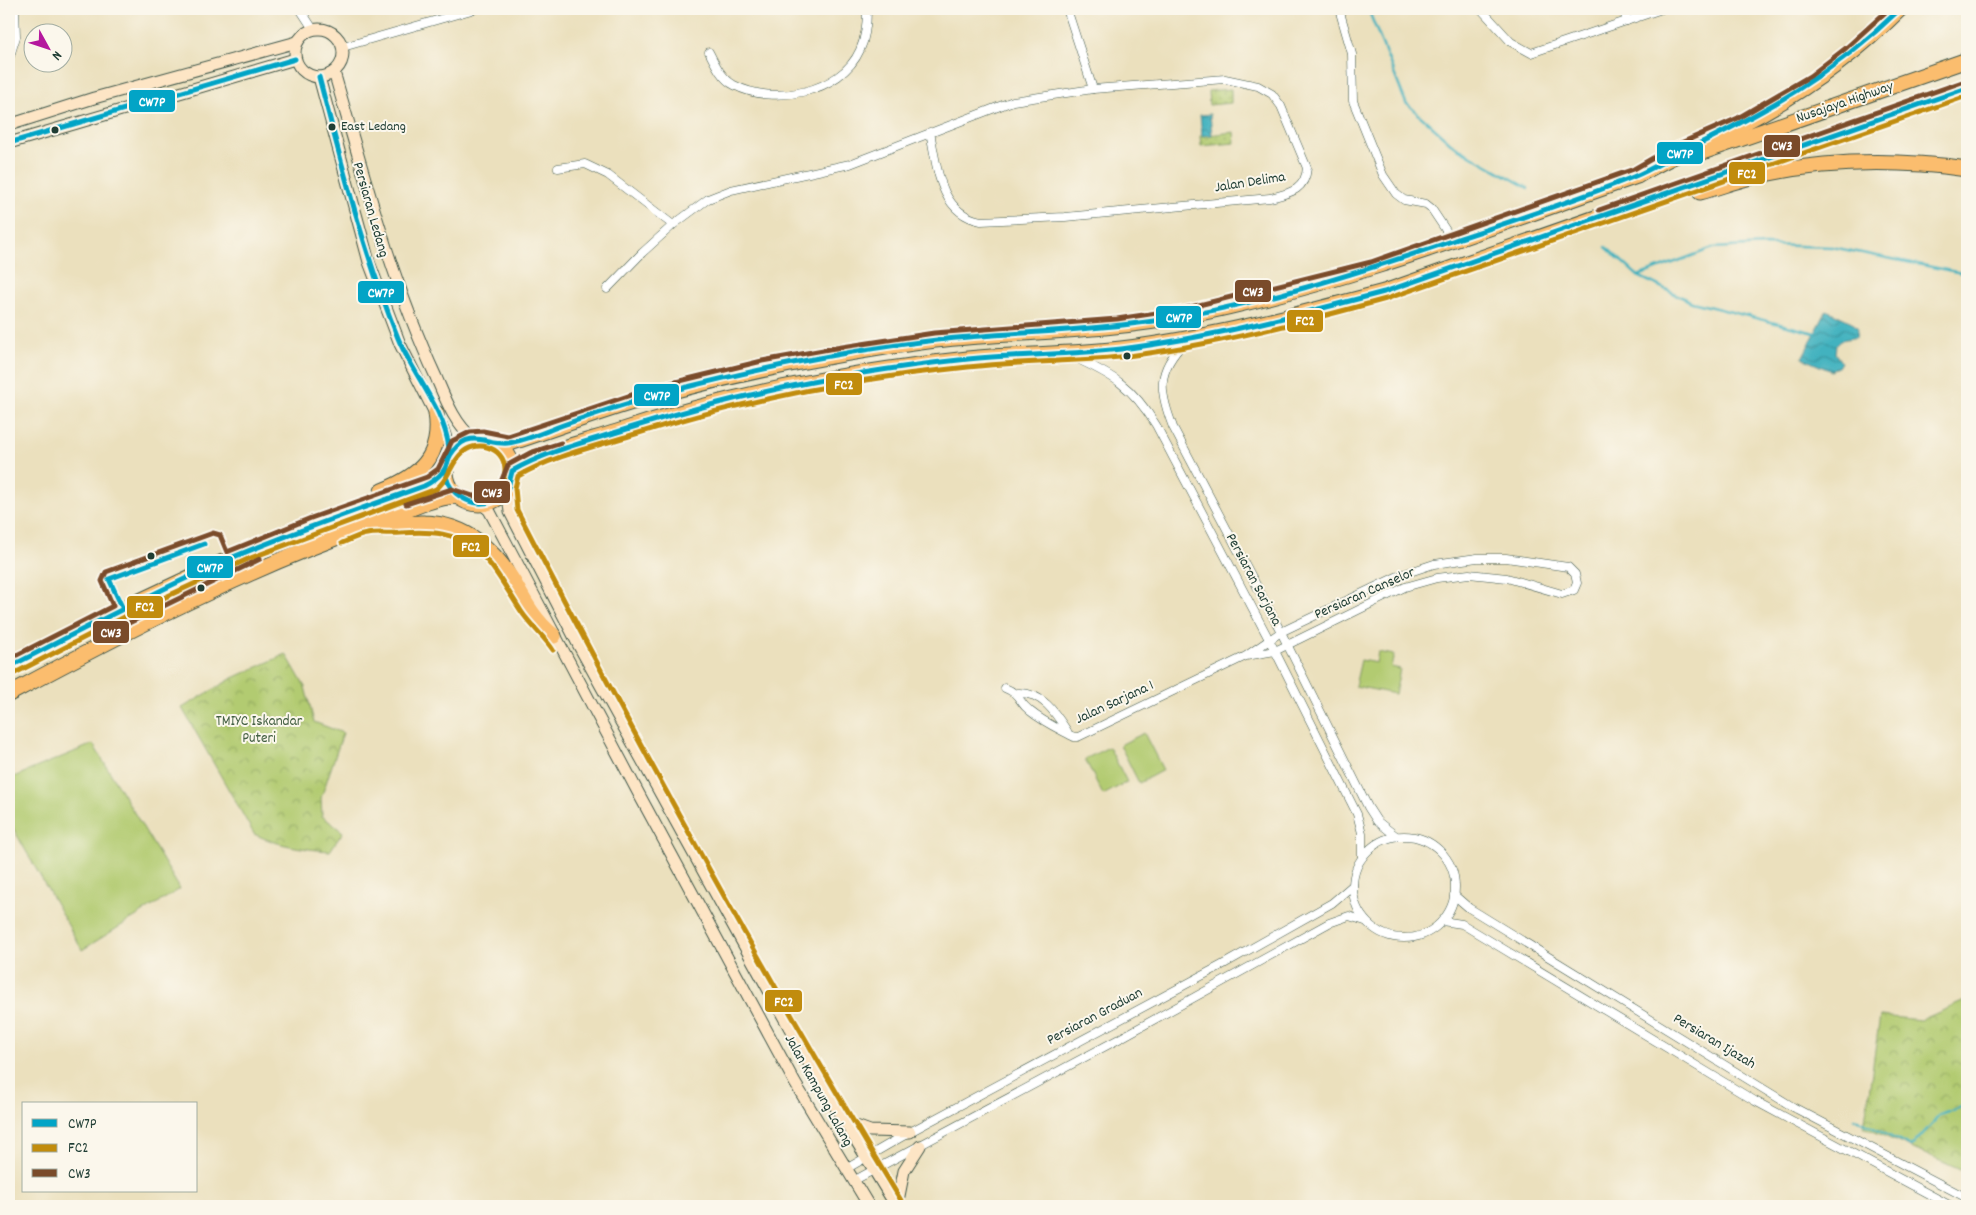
<svg xmlns="http://www.w3.org/2000/svg" width="1976" height="1215" viewBox="0 0 1976 1215" font-family="Dekko,sans-serif">
	<style>
		.park { fill: url(#park-crowns); stroke: #688452 }
		.garden { fill: url(#garden-dots); stroke: #688452 }
		.pitch { fill: #b2cb71; stroke: #688452 }
		.water { fill: url(#water-waves); stroke: #31787a }
		.lines { fill: none; stroke-linecap: round; stroke-linejoin: round }
		.stream { stroke: #43b2bf; stroke-width: 2.5 }
		.street-casing { stroke: #3e5549; stroke-width: 9 }
		.secondary-casing { stroke: #3e5549; stroke-width: 13 }
		.highway-casing { stroke: #3e5549; stroke-width: 17 }
		.street { stroke: #fff; stroke-width: 8 }
		.secondary { stroke: #fde5c5; stroke-width: 11 }
		.highway { stroke: #fbbd6e; stroke-width: 15 }
		.bus-1-casing { stroke: #fbf7ec; stroke-width: 9 }
		.bus-2-casing { stroke: #fbf7ec; stroke-width: 9 }
		.bus-3-casing { stroke: #fbf7ec; stroke-width: 9 }
		.bus-1 { stroke: #02a4c6; stroke-width: 5 }
		.bus-2 { stroke: #c18c0d; stroke-width: 5 }
		.bus-3 { stroke: #7a4b2a; stroke-width: 5 }
		.bus-dot { fill: #1f3d34; stroke: #fbf7ec; stroke-width: 2 }
		.labels { text-anchor: middle; dominant-baseline: central; stroke-width: 4; stroke-linejoin: round; paint-order: stroke }
		.bus-label { font-size: 14px; fill: #1f3d34; stroke: #fbf7ec; text-anchor: start }
		.street-label { font-size: 15px; fill: #1f3d34; stroke: #fbf7ec }
		.park-label { font-size: 15px; fill: #446043; stroke: #fbf7ec }
		.line-badge { stroke: #fbf7ec; stroke-width: 2 }
		.badge-label { font-size: 14px; text-anchor: middle; font-weight: bold; fill: #fff }
	</style>
	<defs>
		<pattern id="park-crowns" width="20" height="18" patternUnits="userSpaceOnUse" patternTransform="scale(1.25)"><rect width="20" height="18" fill="#b2cb71"/><path d="M2 6a3 3 0 1 1 6 0M12 15a3 3 0 1 1 6 0" fill="none" stroke="#90a65e"/></pattern>
		<pattern id="garden-dots" width="8" height="8" patternUnits="userSpaceOnUse" patternTransform="scale(1.25)"><rect width="8" height="8" fill="#b2cb71"/><path d="M2 2h.1M6 6h.1" fill="none" stroke="#90a65e" stroke-width="1.8" stroke-linecap="round"/></pattern>
		<pattern id="water-waves" width="16" height="10" patternUnits="userSpaceOnUse" patternTransform="scale(1.25)"><rect width="16" height="10" fill="#43b2bf"/><path d="M0 5q4-4 8 0t8 0" fill="none" stroke="#37929c"/></pattern>
	</defs>
	<rect width="100%" height="100%" fill="#fbf7ec"/>
	<filter id="ink" filterUnits="userSpaceOnUse"><feTurbulence type="fractalNoise" baseFrequency=".02" numOctaves="2"/><feDisplacementMap in="SourceGraphic" scale="10" xChannelSelector="R" yChannelSelector="G"/><feConvolveMatrix kernelMatrix="1 2 1 2 8 2 1 2 1" color-interpolation-filters="sRGB"/></filter>
	<filter id="wash" filterUnits="userSpaceOnUse"><feTurbulence type="fractalNoise" baseFrequency=".0096" numOctaves="4" result="noise"/><feDisplacementMap in="SourceGraphic" scale="20" xChannelSelector="R" yChannelSelector="G"/><feGaussianBlur stdDeviation="1.12" result="paint"/><feColorMatrix in="noise" values="0 0 0 0 0 0 0 0 0 0 0 0 0 0 0 0 0 1.4 0 .05"/><feComposite in="paint" operator="in"/></filter>
	<g filter="url(#wash)">
		<rect width="100%" height="100%" fill="#ebe0bd"/>
		<g class="park">
			<path d="M286,654L305,687L314,722L343,733L321,798L322,816L343,832L330,851C303,849 279,846 254,834L182,708L231,679Z"/>
			<polygon points="1967,1000 1967,1173 1864,1127 1880,1016 1921,1020"/>
		</g>
		<g class="garden">
			<polygon points="1231,89 1231,103 1209,105 1208,91"/>
			<polygon points="1234,132 1235,143 1201,146 1200,136"/>
		</g>
		<g class="pitch">
			<polygon points="1378,652 1394,655 1391,667 1400,669 1395,694 1355,686 1361,660 1376,663"/>
			<polygon points="1144,733 1163,770 1139,783 1120,745"/>
			<polygon points="93,744 180,889 82,950 9,821 9,779"/>
			<polygon points="1109,747 1127,782 1103,795 1085,759"/>
		</g>
		<g class="water">
			<polygon points="1210,114 1212,135 1202,136 1200,115"/>
			<polygon points="1827,310 1852,322 1858,328 1857,337 1841,340 1836,345 1835,353 1841,362 1838,367 1831,371 1802,358"/>
		</g>
		<g class="lines">
			<g class="stream">
				<polyline points="1368,9 1406,103 1454,146 1528,188"/>
				<polyline points="1606,247 1638,276 1692,302 1815,333"/>
				<polyline points="1638,276 1713,248 1765,245 1832,247 1967,274"/>
				<polyline points="1854,1118 1911,1147 1940,1115 1967,1105"/>
			</g>
		</g>
	</g>
	<g filter="url(#ink)">
		<g class="lines">
			<g class="street-casing">
				<g id="street">
					<polyline points="300,9 313,29"/>
					<polyline points="1067,9 1093,89"/>
					<polyline points="1339,9 1352,54 1353,101 1383,175 1396,194 1404,200 1426,204 1431,208 1453,241"/>
					<polyline points="1481,9 1511,42 1531,53 1662,9"/>
					<polyline points="1623,9 1627,21"/>
					<polyline points="343,47 475,9"/>
					<path d="M709,52C715,64 722,79 734,85C773,106 841,93 860,50C866,37 867,23 867,9"/>
					<polyline points="9,59 16,37 15,9"/>
					<path d="M558,168L585,164L608,175L673,225L708,199L731,190L850,164L1013,101L1093,89L1225,79L1258,86L1272,94L1281,106L1307,168C1305,191 1289,193 1270,198L1065,217L981,221C939,213 937,166 930,132"/>
					<polyline points="607,289 642,253 673,225"/>
					<path d="M1185,342C1156,371 1159,391 1173,427L1281,632L1368,807L1377,821L1396,836"/>
					<path d="M1073,357C1113,375 1132,386 1156,425L1275,651L1357,814L1362,833V858"/>
					<path d="M1005,688C1022,695 1017,701 1030,711C1043,722 1059,729 1074,737H1078L1246,656L1281,632L1398,576L1434,564L1477,558H1506L1568,567L1575,574L1577,583L1574,590L1562,594L1507,578L1469,574L1437,578L1405,587L1275,651L1246,656"/>
					<path d="M1018,693C1042,692 1055,712 1067,731"/>
					<circle cx="1404" cy="887" r="51"/>
					<polyline points="1454,895 1469,908 1793,1107 1967,1198"/>
					<polyline points="1442,921 1462,924 1755,1101 1951,1206"/>
					<polyline points="846,1169 910,1132 1222,965 1332,903 1353,885"/>
					<polyline points="853,1181 1117,1040 1329,923 1349,916 1365,921"/>
				</g>
			</g>
			<g class="secondary-casing">
				<g id="secondary">
					<circle cx="319" cy="53" r="24"/>
					<path d="M334,72C364,175 391,280 436,377C445,398 455,425 473,438"/>
					<polyline points="319,77 369,262 400,344 443,429 449,447 450,457"/>
					<polyline points="9,125 94,98 297,42"/>
					<polyline points="9,143 295,59"/>
					<polyline points="507,487 510,512 578,644 810,1065 896,1206"/>
					<polyline points="482,504 489,510 641,798 795,1083 869,1206"/>
					<polyline points="845,1122 870,1131 910,1132"/>
					<polyline points="897,1206 904,1171 920,1146"/>
				</g>
			</g>
			<g class="highway-casing">
				<g id="highway">
					<polyline points="1697,154 1967,60"/>
					<path d="M1700,192C1716,188 1731,182 1747,178C1819,160 1895,159 1967,169"/>
					<circle cx="479" cy="471" r="33"/>
					<path d="M499,444L510,443C560,427 610,407 660,394C751,370 842,352 935,340C1018,331 1103,332 1185,316C1341,285 1488,228 1637,176C1671,155 1708,142 1743,123C1802,93 1854,55 1900,9"/>
					<path d="M512,471C543,451 582,443 617,432C731,394 849,372 968,359C1019,354 1070,355 1121,349C1210,338 1298,315 1384,292L1967,88"/>
					<path d="M382,491C419,476 443,457 436,413"/>
					<path d="M379,527C394,527 409,522 424,523C467,524 494,550 515,584C526,604 536,622 554,636"/>
					<polyline points="9,667 123,609 223,562 313,525 424,486 440,477 446,470"/>
					<path d="M9,694C128,630 248,568 376,523C401,513 431,497 458,496"/>
				</g>
			</g>
			<use href="#street" class="street"/>
			<use href="#secondary" class="secondary"/>
			<use href="#highway" class="highway"/>
			<g class="bus-1-casing">
				<g id="bus-1">
					<path d="M1900,9C1831,76 1764,113 1678,154C1663,162 1648,171 1633,177C1574,201 1512,221 1452,241C1355,274 1255,306 1154,321C1082,332 1009,332 937,340C849,350 761,368 675,390C637,400 600,412 563,425C546,431 526,441 508,443C487,445 471,429 454,450C423,489 487,525 508,487C508,486 512,473 512,471C549,450 590,441 630,428C740,393 854,371 968,359C1019,354 1070,355 1121,349C1210,338 1297,315 1384,292L1967,88"/>
					<polyline points="9,143 295,59"/>
					<polyline points="123,609 109,579 204,544"/>
					<path d="M9,667C80,631 151,593 224,561C290,533 357,510 424,486C440,478 451,467 449,448C444,408 413,375 398,338C364,254 342,165 319,77"/>
				</g>
			</g>
			<g class="bus-2-casing">
				<g id="bus-2">
					<path d="M342,543C350,540 358,535 367,534C378,532 390,534 401,533C475,527 485,555 521,611C530,625 544,636 553,650"/>
					<path d="M13,674L146,606L248,559L436,489C449,479 450,465 461,454C475,439 504,446 505,469C505,478 500,487 501,496"/>
					<path d="M902,1202C765,977 638,744 517,510L515,488L518,476C553,456 593,447 632,435C741,401 854,378 968,367C1019,361 1070,362 1120,357C1210,346 1299,323 1386,299L1967,96"/>
				</g>
			</g>
			<g class="bus-3-casing">
				<g id="bus-3">
					<polyline points="1599,210 1965,81"/>
					<polyline points="406,504 452,489 473,496 490,494 501,482 508,465 530,453 561,443"/>
					<polyline points="96,639 260,559"/>
					<polyline points="9,659 113,606 102,581 106,572 213,533 220,535 227,552 311,518 427,477 438,469 452,441 470,432 483,431 508,436 655,387 762,361 829,349 934,333 1117,319 1183,309 1371,262 1634,169 1674,146 1738,118 1810,76 1846,48 1889,9"/>
				</g>
			</g>
			<use href="#bus-1" class="bus-1"/>
			<use href="#bus-2" class="bus-2"/>
			<use href="#bus-3" class="bus-3"/>
		</g>
	</g>
	<g class="bus-dot">
		<circle cx="332" cy="127" r="4.5"/>
		<circle cx="55" cy="130" r="4.5"/>
		<circle cx="1127" cy="356" r="4.5"/>
		<circle cx="151" cy="556" r="4.5"/>
		<circle cx="201" cy="588" r="4.5"/>
	</g>
	<g class="labels">
		<g class="bus-label">
			<text x="341" y="127">East Ledang</text>
		</g>
		<g class="street-label">
			<text transform="translate(1845 103) rotate(-19)">Nusajaya Highway</text>
			<text transform="translate(1250 183) rotate(-9)">Jalan Delima</text>
			<text transform="translate(370 210) rotate(74)">Persiaran Ledang</text>
			<text transform="translate(1253 580) rotate(62)">Persiaran Sarjana</text>
			<text transform="translate(1365 594) rotate(-24)">Persiaran Canselor</text>
			<text transform="translate(1115 703) rotate(-25)">Jalan Sarjana 1</text>
			<text transform="translate(1095 1017) rotate(-28)">Persiaran Graduan</text>
			<text transform="translate(1714 1042) rotate(31)">Persiaran Ijazah</text>
			<text transform="translate(818 1091) rotate(61)">Jalan Kampung Lalang</text>
		</g>
		<g class="park-label">
			<text x="259" y="722">TMIYC Iskandar<tspan x="259" dy="17">Puteri</tspan></text>
		</g>
	</g>
	<g class="line-badge">
		<rect x="128" y="89" width="48" height="24" rx="5" fill="#02a4c6"/>
		<rect x="1763" y="134" width="38" height="24" rx="5" fill="#7a4b2a"/>
		<rect x="1656" y="141" width="48" height="24" rx="5" fill="#02a4c6"/>
		<rect x="1728" y="161" width="38" height="24" rx="5" fill="#c18c0d"/>
		<rect x="1234" y="279" width="38" height="24" rx="5" fill="#7a4b2a"/>
		<rect x="357" y="280" width="48" height="24" rx="5" fill="#02a4c6"/>
		<rect x="1155" y="305" width="47" height="24" rx="5" fill="#02a4c6"/>
		<rect x="1286" y="309" width="38" height="24" rx="5" fill="#c18c0d"/>
		<rect x="825" y="372" width="38" height="24" rx="5" fill="#c18c0d"/>
		<rect x="633" y="383" width="47" height="24" rx="5" fill="#02a4c6"/>
		<rect x="473" y="480" width="38" height="24" rx="5" fill="#7a4b2a"/>
		<rect x="452" y="534" width="38" height="24" rx="5" fill="#c18c0d"/>
		<rect x="186" y="555" width="48" height="24" rx="5" fill="#02a4c6"/>
		<rect x="126" y="595" width="38" height="24" rx="5" fill="#c18c0d"/>
		<rect x="92" y="620" width="38" height="24" rx="5" fill="#7a4b2a"/>
		<rect x="764" y="989" width="39" height="24" rx="5" fill="#c18c0d"/>
	</g>
	<g class="badge-label">
		<text x="152" y="106">CW7P</text>
		<text x="1782" y="150">CW3</text>
		<text x="1680" y="158">CW7P</text>
		<text x="1747" y="178">FC2</text>
		<text x="1253" y="296">CW3</text>
		<text x="381" y="297">CW7P</text>
		<text x="1179" y="322">CW7P</text>
		<text x="1305" y="325">FC2</text>
		<text x="844" y="389">FC2</text>
		<text x="657" y="400">CW7P</text>
		<text x="492" y="497">CW3</text>
		<text x="471" y="551">FC2</text>
		<text x="210" y="572">CW7P</text>
		<text x="145" y="611">FC2</text>
		<text x="111" y="637">CW3</text>
		<text x="784" y="1006">FC2</text>
	</g>
	<rect width="1976" height="1215" fill="none" stroke="#fbf7ec" stroke-width="30"/>
	<rect x="22" y="1102" width="175" height="90" fill="#fbf7ec" stroke="#a3ada2"/>
	<rect x="32" y="1119" width="25" height="8" fill="#02a4c6" stroke="#a3ada2"/>
	<text x="68" y="1128" font-size="15" fill="#1f3d34">CW7P</text>
	<rect x="32" y="1144" width="25" height="8" fill="#c18c0d" stroke="#a3ada2"/>
	<text x="68" y="1152" font-size="15" fill="#1f3d34">FC2</text>
	<rect x="32" y="1169" width="25" height="8" fill="#7a4b2a" stroke="#a3ada2"/>
	<text x="68" y="1178" font-size="15" fill="#1f3d34">CW3</text>
	<g transform="translate(48 48) rotate(130)"><circle r="24" fill="#fbf7ec" stroke="#a3ada2"/>
	<path d="M0-4L9 19L0 12L-9 19Z" fill="#b5179e"/>
	<text y="-8" font-size="14" font-weight="bold" text-anchor="middle" fill="#1f3d34">N</text>
	</g>
</svg>
